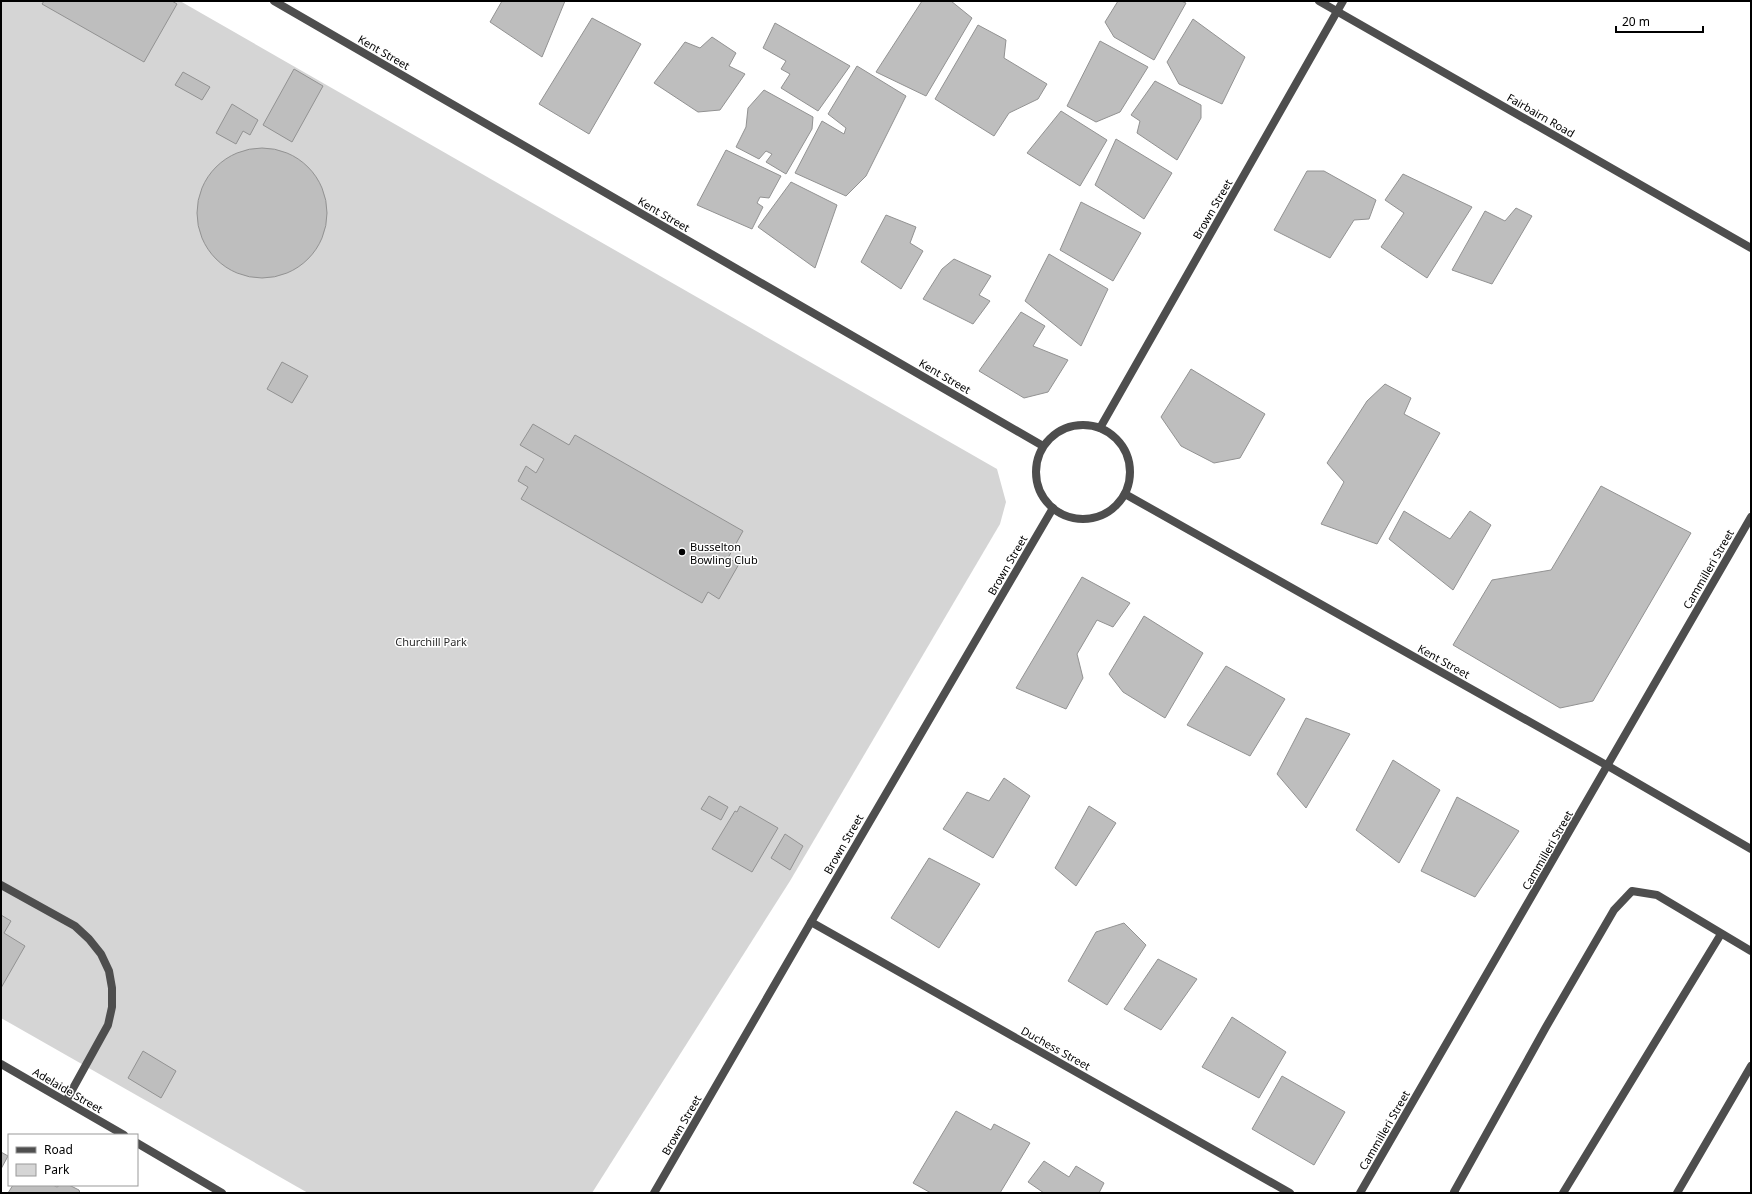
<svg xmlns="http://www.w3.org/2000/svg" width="1752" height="1194" viewBox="0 0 1752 1194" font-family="'Noto Sans',sans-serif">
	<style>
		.green { fill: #d5d5d5 }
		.building { fill: #bebebe; stroke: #929292 }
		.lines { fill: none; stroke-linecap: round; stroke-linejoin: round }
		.service { stroke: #4e4e4e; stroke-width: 8 }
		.minor { stroke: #4e4e4e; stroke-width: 8 }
		.poi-dot { fill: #000; stroke: #fff; stroke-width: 1.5 }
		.labels { text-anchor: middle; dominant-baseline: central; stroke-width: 3; stroke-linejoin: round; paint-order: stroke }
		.street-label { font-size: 11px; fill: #000; stroke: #fff }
		.poi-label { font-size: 11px; fill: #000; stroke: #fff; text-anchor: start }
		.park-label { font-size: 11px; fill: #2c2c2c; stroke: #fff }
	</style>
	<rect width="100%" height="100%" fill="#fff"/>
	<polygon class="green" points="1,1 180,1 997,469 1006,502 1000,524 790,881 592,1193 308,1193 1,1018"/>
	<g class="building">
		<polygon points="44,1 172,1 177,4 144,62 42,4"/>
		<polygon points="502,1 565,1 542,57 490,22"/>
		<polygon points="922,1 951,1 972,18 926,96 876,72"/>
		<polygon points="1118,1 1181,1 1186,3 1154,60 1114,37 1105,22"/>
		<polygon points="592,18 641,44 589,134 539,104"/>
		<polygon points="1193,19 1245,57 1222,104 1179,84 1167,62"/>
		<polygon points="775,23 850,66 818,111 781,88 790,74 781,69 786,61 763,48"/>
		<polygon points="978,25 1006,40 1004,58 1047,84 1038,99 1009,113 994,136 935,99"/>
		<polygon points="712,37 736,53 729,66 745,74 720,110 698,112 654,83 685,42 700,48"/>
		<polygon points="1100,41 1148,67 1120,112 1096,122 1067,106"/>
		<polygon points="857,66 906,96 866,176 846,196 795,173 822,121 844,134 846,128 828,114"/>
		<polygon points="294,69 323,86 292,142 263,125"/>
		<polygon points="183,72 210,87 202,100 175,85"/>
		<polygon points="1155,81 1201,105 1201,118 1177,160 1137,133 1140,121 1131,115"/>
		<polygon points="764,90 813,117 812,129 786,174 766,162 772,154 766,151 759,159 736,147 746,127 748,108"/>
		<polygon points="232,104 258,120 250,135 243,131 236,144 216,133"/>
		<polygon points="1061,111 1107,140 1080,186 1027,153"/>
		<polygon points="1116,139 1172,173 1144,219 1095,185"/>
		<circle cx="262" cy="213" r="65"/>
		<polygon points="726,150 781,176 769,198 760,197 757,203 763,207 752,229 697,205"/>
		<polygon points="1307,171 1324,171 1376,200 1369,219 1354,220 1330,258 1274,230"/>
		<polygon points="1403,174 1472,207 1427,278 1381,247 1404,213 1385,200"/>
		<polygon points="791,182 837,205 815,268 758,227"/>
		<polygon points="1081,202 1141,233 1113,281 1060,250"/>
		<polygon points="1516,208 1532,216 1492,284 1452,270 1485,211 1505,221"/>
		<polygon points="886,215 916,227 910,243 923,251 901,289 861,262"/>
		<polygon points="1049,254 1108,289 1081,346 1025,301"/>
		<polygon points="954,259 991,276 979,295 990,301 973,324 923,299 942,269"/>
		<polygon points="1021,312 1045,326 1033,346 1068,360 1048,392 1024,398 979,371"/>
		<polygon points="282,362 308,376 292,403 267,389"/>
		<polygon points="1191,369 1265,414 1240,458 1214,463 1181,446 1161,417"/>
		<polygon points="1385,384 1411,398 1404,414 1440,433 1377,544 1321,524 1344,482 1327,463 1367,401"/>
		<polygon points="533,424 569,445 575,435 743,531 728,558 739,564 719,599 708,592 702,603 521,499 528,487 518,481 526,466 536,473 544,459 520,445"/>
		<polygon points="1601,486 1691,533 1593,701 1560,708 1453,645 1492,580 1551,570"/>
		<polygon points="1404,511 1450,539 1470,511 1491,525 1453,590 1389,539"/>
		<polygon points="1082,577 1130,603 1113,627 1097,620 1077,654 1083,678 1066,709 1016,688"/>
		<polygon points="1144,616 1203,653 1165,718 1123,692 1109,674"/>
		<polygon points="1226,666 1285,699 1250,756 1187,725"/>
		<polygon points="1306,718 1350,734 1306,808 1277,774"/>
		<polygon points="1393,760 1440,790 1399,863 1356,830"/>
		<polygon points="1004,778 1030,796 993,858 943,829 967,792 989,801"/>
		<polygon points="709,796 728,807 721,820 701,809"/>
		<polygon points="1457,797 1519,831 1475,897 1421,871"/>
		<polygon points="740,806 778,828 752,872 712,849 735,811 737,812"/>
		<polygon points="1089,806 1116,823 1076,886 1055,868"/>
		<polygon points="785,834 803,846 790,870 771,858"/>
		<polygon points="929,858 980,884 939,948 891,918"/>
		<polygon points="1,915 11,921 4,933 25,946 1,988"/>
		<polygon points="1124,923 1146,945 1107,1005 1068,981 1096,932"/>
		<polygon points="1158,959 1197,979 1161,1030 1124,1009"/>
		<polygon points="1232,1017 1286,1052 1259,1098 1202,1067"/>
		<polygon points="143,1051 176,1071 161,1098 128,1078"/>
		<polygon points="1282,1076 1345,1112 1314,1165 1252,1129"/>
		<polygon points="956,1111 991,1130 994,1124 1030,1143 1000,1193 931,1193 913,1183"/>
		<polygon points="1,1152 8,1156 1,1169"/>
		<polygon points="1044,1161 1069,1177 1076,1166 1104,1183 1099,1193 1044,1193 1028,1182"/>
		<polygon points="13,1185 53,1185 57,1187 60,1185 69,1185 79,1190 80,1193 8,1193"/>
	</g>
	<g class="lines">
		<g class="service">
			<polyline points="1,885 75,926 89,939 101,954 109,971 112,988 112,1007 108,1025 66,1101"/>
			<polyline points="1455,1193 1454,1192 1546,1027 1614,910 1632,891 1657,895 1751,951"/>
			<polyline points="1563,1193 1721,934"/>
			<polyline points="1677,1193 1751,1066"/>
		</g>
		<g class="minor">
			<polyline points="274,1 1043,446"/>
			<polyline points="1319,1 1751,248"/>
			<circle cx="1083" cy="472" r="47"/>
			<polyline points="1100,428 1343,1"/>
			<polyline points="1125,494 1608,766 1751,849"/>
			<polyline points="811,922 1290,1193"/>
			<polyline points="1,1064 124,1135"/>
			<polyline points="137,1143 222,1193"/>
			<polyline points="654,1193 811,922 1053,508"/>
			<polyline points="1360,1193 1751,517"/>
		</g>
	</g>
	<circle class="poi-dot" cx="682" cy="552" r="4"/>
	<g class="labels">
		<g class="street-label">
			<text transform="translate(384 52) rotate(30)">Kent Street</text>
			<text transform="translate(1541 115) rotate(30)">Fairbairn Road</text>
			<text transform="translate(1212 209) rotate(-60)">Brown Street</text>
			<text transform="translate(664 214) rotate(30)">Kent Street</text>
			<text transform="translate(945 376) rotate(30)">Kent Street</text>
			<text transform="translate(1007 565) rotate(-60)">Brown Street</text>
			<text transform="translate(1708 569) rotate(-60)">Cammilleri Street</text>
			<text transform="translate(1444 661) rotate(29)">Kent Street</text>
			<text transform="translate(843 844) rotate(-60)">Brown Street</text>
			<text transform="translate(1547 850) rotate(-60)">Cammilleri Street</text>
			<text transform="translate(1056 1048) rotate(29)">Duchess Street</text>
			<text transform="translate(68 1090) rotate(30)">Adelaide Street</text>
			<text transform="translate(681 1125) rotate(-60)">Brown Street</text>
			<text transform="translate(1384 1130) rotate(-60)">Cammilleri Street</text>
		</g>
		<g class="poi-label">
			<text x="690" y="546">Busselton<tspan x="690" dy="13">Bowling Club</tspan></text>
		</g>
		<g class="park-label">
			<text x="431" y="641">Churchill Park</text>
		</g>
	</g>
	<rect width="1752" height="1194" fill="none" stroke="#000000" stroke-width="4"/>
	<rect x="8" y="1134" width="130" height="52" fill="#ffffff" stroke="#999999"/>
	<rect x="16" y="1147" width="20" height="6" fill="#4e4e4e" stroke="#999999"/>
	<text x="44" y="1154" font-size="12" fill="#000000">Road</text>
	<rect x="16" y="1164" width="20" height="12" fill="#d5d5d5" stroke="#999999"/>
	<text x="44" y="1174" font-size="12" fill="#000000">Park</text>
	<path d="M1616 26v6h87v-6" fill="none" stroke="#000000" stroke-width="2"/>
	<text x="1622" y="26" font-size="12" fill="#000000" stroke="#ffffff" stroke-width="3" paint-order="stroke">20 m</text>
</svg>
